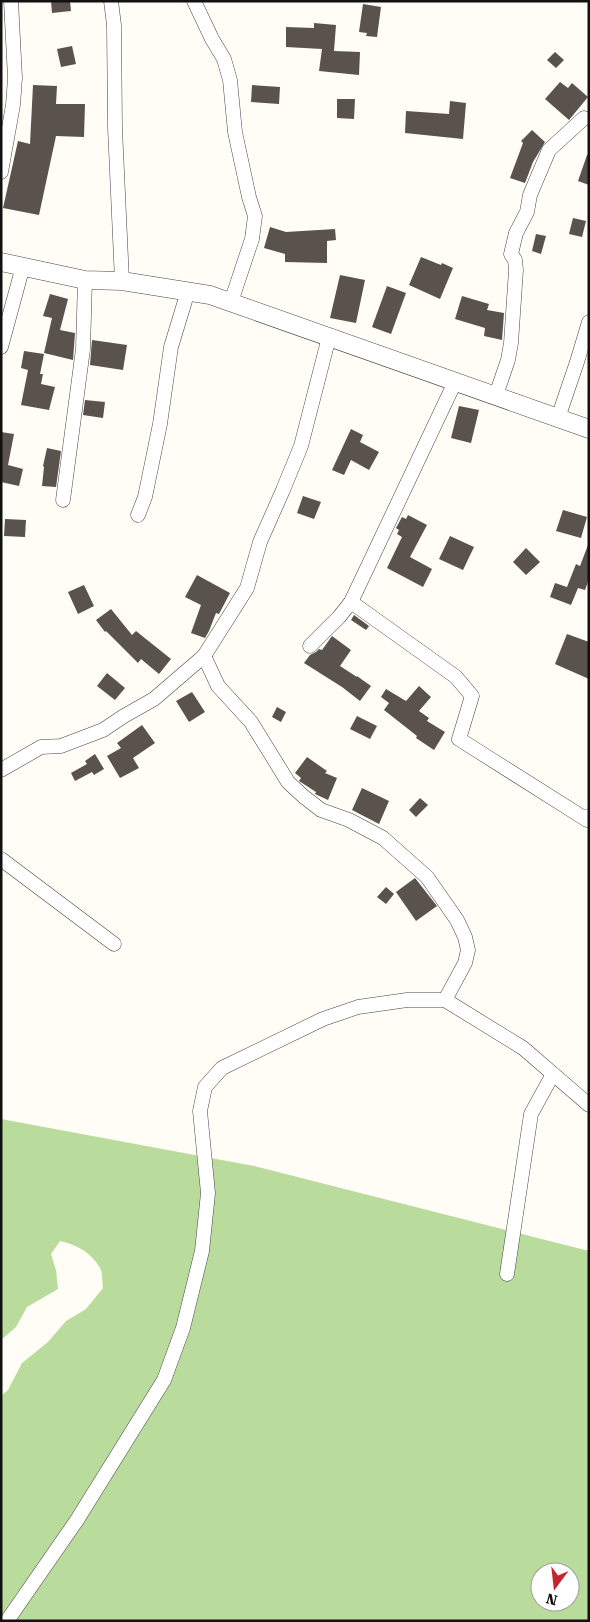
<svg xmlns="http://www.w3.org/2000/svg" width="590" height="1622" viewBox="0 0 590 1622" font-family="'Roboto Serif',serif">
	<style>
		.forest { fill: #b9dc9c; fill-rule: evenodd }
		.building { fill: #5a524d }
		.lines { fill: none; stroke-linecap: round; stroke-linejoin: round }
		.minor-casing { stroke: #444; stroke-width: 15 }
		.tertiary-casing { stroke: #444; stroke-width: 19 }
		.minor { stroke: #fff; stroke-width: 14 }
		.tertiary { stroke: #fff; stroke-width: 18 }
	</style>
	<rect width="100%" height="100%" fill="#fffdf5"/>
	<path class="forest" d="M1,1119L254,1166L589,1251V1621H1V1396L8,1390L22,1363L48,1342L66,1321L86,1309L103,1288C102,1282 103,1273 100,1268C92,1253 76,1244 60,1241L51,1254L56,1270L58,1289L27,1307L16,1327L1,1340ZM540,1572H570V1602H540Z"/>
	<g class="building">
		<polygon points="51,1 70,1 71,11 52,13"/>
		<polygon points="363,4 381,7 377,37 366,36 367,33 359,32"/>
		<polygon points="314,23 336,25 334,51 360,52 359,75 319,71 322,49 286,47 286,27 314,28"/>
		<polygon points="72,46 76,64 61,67 57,49"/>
		<polygon points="555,52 564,60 556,68 547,60"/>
		<polygon points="560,82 568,88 572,83 588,97 569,120 545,99"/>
		<polygon points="33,85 57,86 56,104 85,104 84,137 56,136 39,215 3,208 18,141 30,144"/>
		<polygon points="252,85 280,87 279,104 251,102"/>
		<polygon points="337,99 355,99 354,119 337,118"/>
		<polygon points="450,101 466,103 463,139 405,133 406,111 449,114"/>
		<polygon points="532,130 545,142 533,162 525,183 510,178 523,143 521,141"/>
		<polygon points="587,155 589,155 589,185 578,181"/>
		<polygon points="573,218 586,221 582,237 569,234"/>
		<polygon points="270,227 286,232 335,229 336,240 327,241 327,263 285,262 285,254 264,248"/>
		<polygon points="536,234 546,236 541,254 532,251"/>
		<polygon points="421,257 441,265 442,263 453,268 440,299 409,285"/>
		<polygon points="340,275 365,280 356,323 330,318"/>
		<polygon points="387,286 406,293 391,334 372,327"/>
		<polygon points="50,294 68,299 60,330 75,333 73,360 44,353 52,318 43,316"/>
		<polygon points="462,296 489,304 487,310 504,313 502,340 484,336 485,328 455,319"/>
		<polygon points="92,340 127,345 123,370 90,365"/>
		<polygon points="24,351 44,354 40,374 43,374 41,384 55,387 49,410 21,405 28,370 21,368"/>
		<polygon points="85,400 105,402 103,418 83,415"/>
		<polygon points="459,406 479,410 471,443 451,438"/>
		<polygon points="351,429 363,435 360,442 379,452 369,470 351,460 344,475 332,470"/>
		<polygon points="1,432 14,434 8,465 23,469 19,486 1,482"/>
		<polygon points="47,448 61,451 56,487 42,486 44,467 43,466"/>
		<polygon points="303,496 321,502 314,519 297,513"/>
		<polygon points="563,510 587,517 581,538 556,531"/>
		<polygon points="408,515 427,525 410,557 432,569 423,587 387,568 402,537 397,534 399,530 396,528 402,517 406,519"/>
		<polygon points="5,519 26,520 25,537 4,536"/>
		<polygon points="450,536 474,547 463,570 439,559"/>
		<polygon points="588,545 589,545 589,579 585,590 578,588 571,605 550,597 555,583 567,587 576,564 580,566"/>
		<polygon points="526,548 540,562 526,575 513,562"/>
		<polygon points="197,575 230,593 219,614 216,613 209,631 205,638 191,633 201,605 185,597"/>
		<polygon points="84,585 94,606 78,614 68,592"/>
		<polygon points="111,609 132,635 136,631 171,659 159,674 141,659 138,663 106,631 105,632 96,620"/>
		<polygon points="354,615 369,626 366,630 351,620"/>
		<polygon points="567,634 589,642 589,679 555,664"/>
		<polygon points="332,636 351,650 340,666 357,677 357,676 371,686 360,701 342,687 304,663 310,655 316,652 319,649 322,650"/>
		<polygon points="107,673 125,688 115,700 97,686"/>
		<polygon points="419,686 431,697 419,711 429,718 427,721 445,732 434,750 416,738 417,736 384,710 389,703 381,697 386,689 406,701"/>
		<polygon points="192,692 205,712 189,722 176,701"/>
		<polygon points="277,707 286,712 281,722 272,717"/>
		<polygon points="357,716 377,726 370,739 350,729"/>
		<polygon points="142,725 155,743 133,758 139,768 120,778 107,756 121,748 117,743"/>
		<polygon points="95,754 104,769 94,775 92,772 75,781 71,773 87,764 85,761"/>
		<polygon points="307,757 327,771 325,773 337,778 328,800 315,794 316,792 299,781 301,778 295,773"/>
		<polygon points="362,788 389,801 379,824 352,810"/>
		<polygon points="420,798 428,805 416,817 409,810"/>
		<polygon points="415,878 437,906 416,921 396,892"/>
		<polygon points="386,887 394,894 386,904 377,897"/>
	</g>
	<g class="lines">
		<g class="minor-casing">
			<g id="minor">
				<polyline points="111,1 114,25 115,128 122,281"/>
				<polyline points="194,1 212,39 224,59 230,80 235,132 249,197 255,216 252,239 231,302"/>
				<polyline points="1,172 13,105 15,78 11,1"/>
				<polyline points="1,347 23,266"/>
				<polyline points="496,395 508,360 511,343 516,270 515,260 511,254 516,233 527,212 530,195 549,150 584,118"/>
				<polyline points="558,418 577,362 589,322"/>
				<polyline points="63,500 83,349 85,280"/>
				<polyline points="138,515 145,497 160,424 171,347 188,291"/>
				<polyline points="351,602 456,677 472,696 459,739 587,820 589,816"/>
				<polyline points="310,646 339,617 351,602 455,382"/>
				<polyline points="204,656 218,686 251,722 288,782 303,796 321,810 349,820 383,838 427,877 457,920 465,937 468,950 465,963 445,1000"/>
				<polyline points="1,770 41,747 61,746 103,730 124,716 154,699 204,656 247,588 260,542 283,490 301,446 329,337"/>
				<polyline points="1,859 114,944"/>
				<polyline points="507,1274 531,1114 553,1074"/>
				<polyline points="7,1621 77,1520 164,1380 183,1328 202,1251 208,1193 200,1111 205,1087 222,1068 323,1019 358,1007 407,1000 445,1000 523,1048 589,1105"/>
			</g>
		</g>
		<g class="tertiary-casing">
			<polyline id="tertiary" points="1,262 85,280 122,281 210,295 589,429"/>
		</g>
		<use href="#minor" class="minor"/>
		<use href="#tertiary" class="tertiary"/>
	</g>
	<rect width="590" height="1622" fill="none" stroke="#111111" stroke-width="5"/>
	<g transform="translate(555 1587) rotate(195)"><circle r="24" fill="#ffffff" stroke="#a0a0a0"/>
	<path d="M0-4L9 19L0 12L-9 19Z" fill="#c4262e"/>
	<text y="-8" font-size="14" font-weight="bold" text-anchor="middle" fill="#111111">N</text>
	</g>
</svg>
